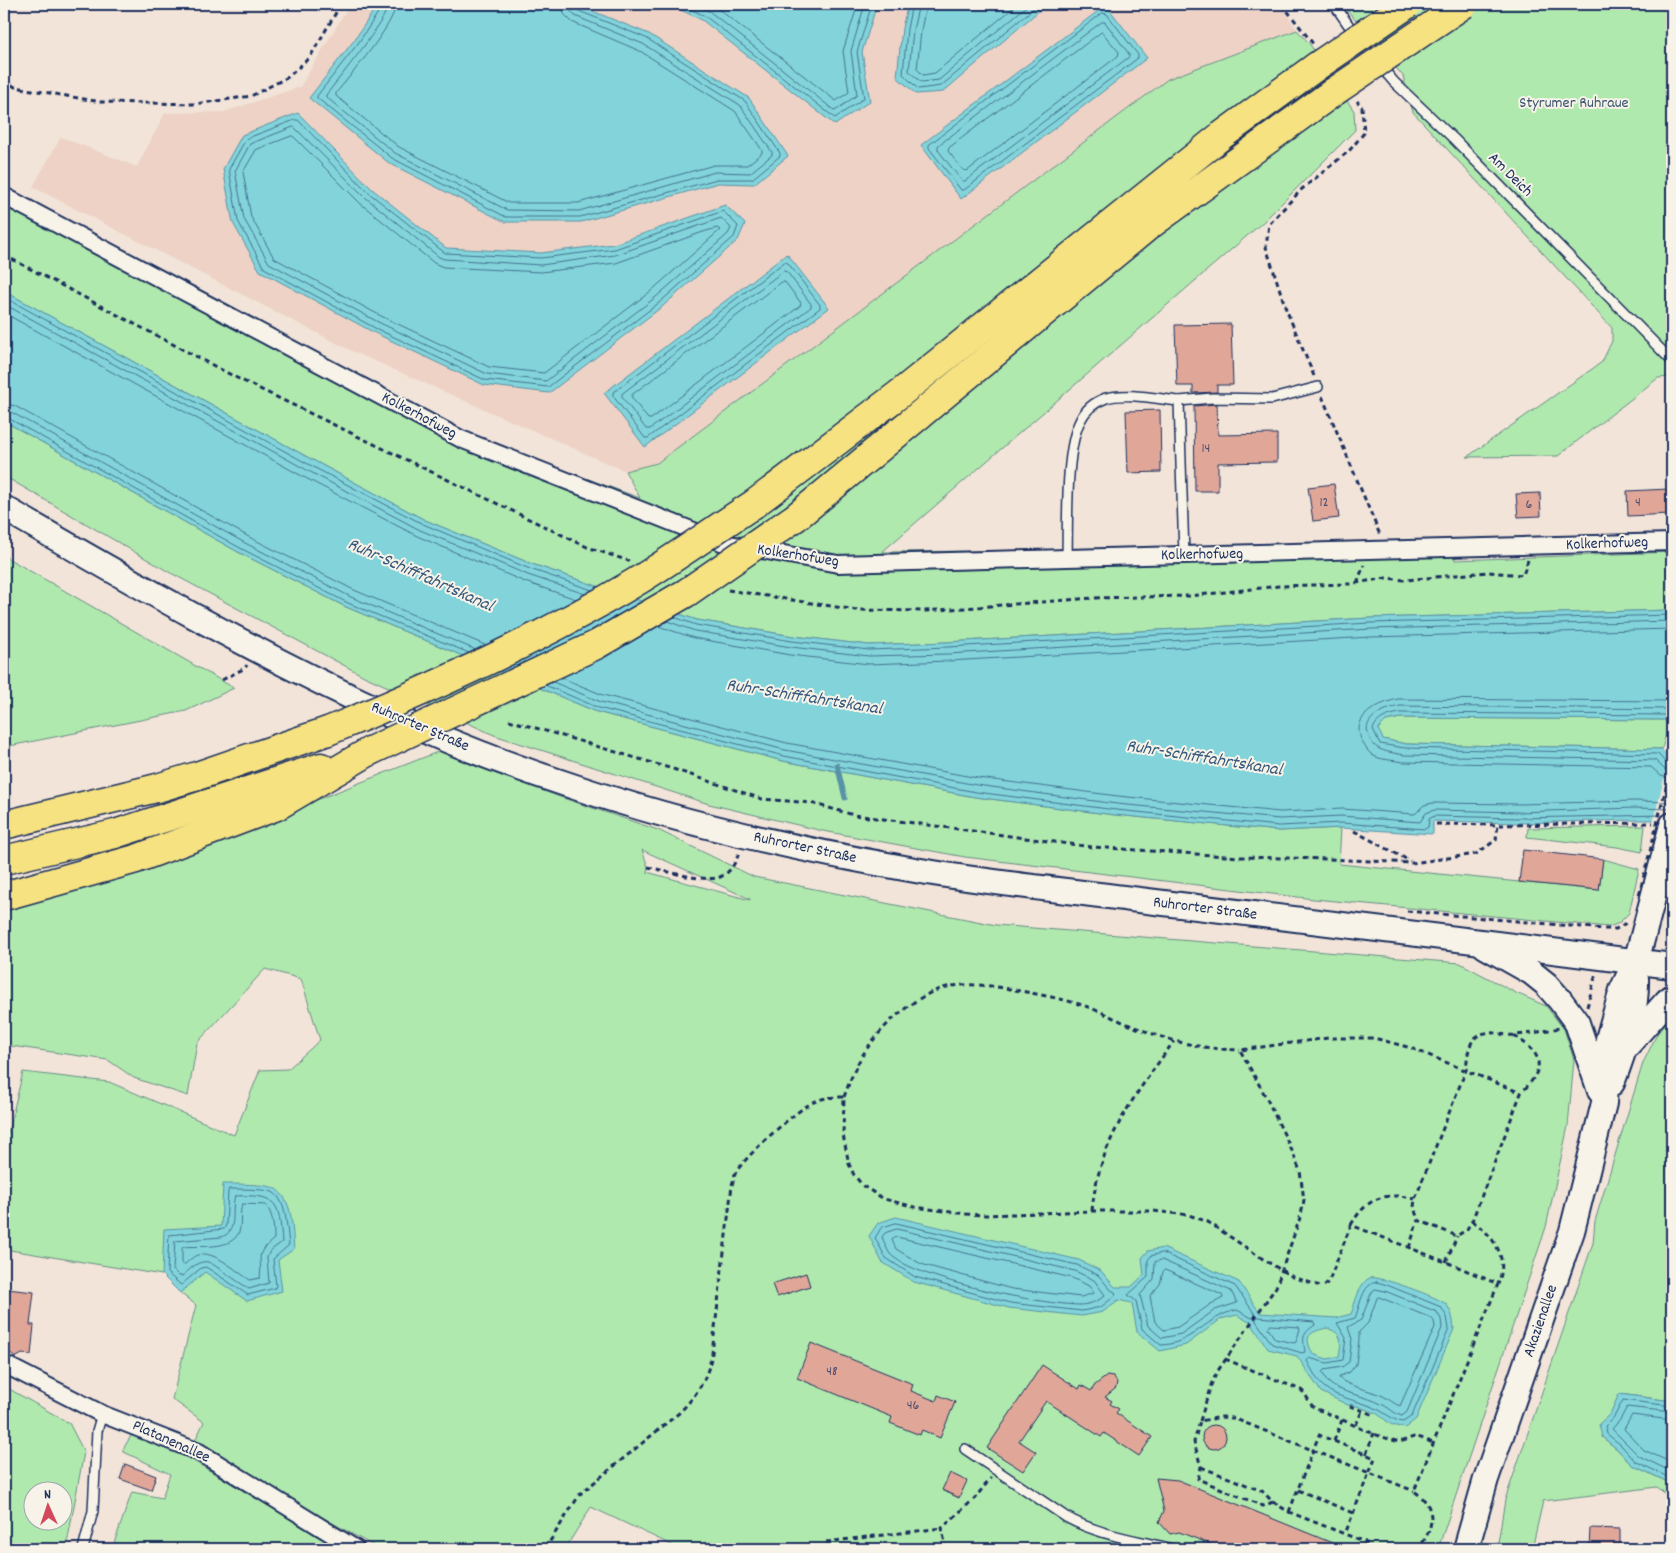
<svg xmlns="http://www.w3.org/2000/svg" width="1676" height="1553" viewBox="0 0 1676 1553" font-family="Dekko,sans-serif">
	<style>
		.built { fill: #edd2c5 }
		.green { fill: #b0e9ad; stroke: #668c86; fill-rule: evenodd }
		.water { fill: #82d4da; stroke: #5992a8; fill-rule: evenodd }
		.pier { fill: #f2e4d8 }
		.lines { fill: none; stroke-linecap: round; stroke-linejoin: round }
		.shore { stroke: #447190; stroke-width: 1 }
		.stream { stroke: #5992a8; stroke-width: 5 }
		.building { fill: #e0a799; stroke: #1b2f5e }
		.lane-casing { stroke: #1b2f5e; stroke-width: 12 }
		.street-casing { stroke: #1b2f5e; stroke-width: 20 }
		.secondary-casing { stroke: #1b2f5e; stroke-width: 28 }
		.highway-casing { stroke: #1b2f5e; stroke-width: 31 }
		.path { stroke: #1b2f5e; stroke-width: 3; stroke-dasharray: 5 4; stroke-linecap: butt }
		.lane { stroke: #f7f3e8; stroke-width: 9 }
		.street { stroke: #f7f3e8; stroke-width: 16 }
		.secondary { stroke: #f7f3e8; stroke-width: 24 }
		.highway { stroke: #f6e281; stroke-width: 28 }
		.highway-bridge-casing { stroke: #1b2f5e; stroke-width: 31; stroke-linecap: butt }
		.path-bridge { stroke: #1b2f5e; stroke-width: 3; stroke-dasharray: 5 4; stroke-linecap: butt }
		.highway-bridge { stroke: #f6e281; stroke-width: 28 }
		.labels { text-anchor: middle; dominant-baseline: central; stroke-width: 4; stroke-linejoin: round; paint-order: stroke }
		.number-label { font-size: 14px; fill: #4c4d6d }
		.park-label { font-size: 16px; fill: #39546e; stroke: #f7f3e8 }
		.street-label { font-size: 16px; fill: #1b2f5e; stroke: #f7f3e8 }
		.water-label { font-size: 18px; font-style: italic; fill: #35587d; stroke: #f7f3e8 }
	</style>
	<rect width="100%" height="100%" fill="#f2e4d8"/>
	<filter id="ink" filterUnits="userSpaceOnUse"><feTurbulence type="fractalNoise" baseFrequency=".02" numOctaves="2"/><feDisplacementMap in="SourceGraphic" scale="10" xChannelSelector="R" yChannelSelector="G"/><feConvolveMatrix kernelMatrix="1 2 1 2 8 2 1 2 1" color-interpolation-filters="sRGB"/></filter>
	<g filter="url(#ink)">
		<polygon class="built" points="350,4 1281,4 1297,30 1168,79 657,463 625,471 354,352 33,187 61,137 137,167 165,113 224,112 300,87"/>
		<g class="green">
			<polygon points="1342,4 1672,4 1672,377 1658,378 1558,456 1467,457 1602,362 1612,341 1612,328 1413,112 1403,76"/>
			<polygon points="1297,30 1309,43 1354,111 1355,130 1263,222 882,552 1362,547 1454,541 1455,560 1672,552 1672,610 1370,618 947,642 869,645 793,636 697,620 532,564 425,520 322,465 4,291 4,191 465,434 640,498 625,471 657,463 1168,79"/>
			<polygon points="4,421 240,553 346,607 597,712 783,761 975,797 1115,815 1280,831 1341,828 1339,864 1599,890 1603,859 1639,869 1629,913 1619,923 1609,927 1314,899 965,857 823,831 709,804 494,735 364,676 169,572 4,476"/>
			<polygon points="4,556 234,688 186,711 4,747"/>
			<polygon points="1400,718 1670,720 1662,749 1406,744 1382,739 1377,729 1386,721"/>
			<path d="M440,751L462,761L560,797L658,830L754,877L996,925L1460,963L1516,993L1546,1006L1564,1029L1574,1060L1568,1126L1546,1227L1438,1549H680L591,1507L565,1549H379L193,1445L204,1422L172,1399L196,1305L180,1293L162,1275L4,1249V1149L23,1072L109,1082L234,1135L260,1070L288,1069L320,1040L301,979L265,969L197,1043L188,1096L134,1078L108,1060L4,1045V902L127,875ZM642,850L750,899V900L647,872L648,867Z"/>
			<polygon points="1645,826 1642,852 1617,847 1527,837 1528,828"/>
			<polygon points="1672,1014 1672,1401 1620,1394 1602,1437 1617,1449 1632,1465 1672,1484 1672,1499 1657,1487 1543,1501 1532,1549 1497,1549 1505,1500 1593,1243 1595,1221 1643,1063 1657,1034"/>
			<path d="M4,1386L69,1423L84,1452L66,1549H4ZM32,1490H62V1520H32Z"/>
			<polygon points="132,1434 190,1459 342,1549 112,1549 132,1492 162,1498 170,1474 122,1451"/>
		</g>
		<g class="water">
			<polygon points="378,4 575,4 649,34 749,98 788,156 754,184 718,183 581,222 505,222 389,163 309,98 355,39"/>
			<polygon points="668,4 877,4 862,52 870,101 835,125 702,20"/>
			<polygon points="908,4 1047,4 943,92 916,94 897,77 902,28"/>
			<polygon points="1106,5 1147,58 961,199 921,145"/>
			<polygon points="298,113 372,189 446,248 541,253 614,244 725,205 745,224 738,240 663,306 549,393 484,385 373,332 260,271 233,223 223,169 242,135"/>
			<polygon points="787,254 829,308 645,447 604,393"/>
			<polygon points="4,291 322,465 425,520 532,564 697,620 793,636 869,645 947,642 1370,618 1672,610 1672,719 1670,720 1400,718 1386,721 1378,729 1383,739 1406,744 1662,749 1669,759 1672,820 1635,820 1519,823 1433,821 1433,834 1341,828 1280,831 1115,815 975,797 783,761 597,712 346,607 240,553 4,421"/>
			<path d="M223,1184C233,1184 267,1184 274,1188C294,1199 292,1229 294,1249L278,1260L282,1291L247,1301L205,1272L180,1293L162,1275L164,1229L221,1226Z"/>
			<path d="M896,1217L1079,1260L1101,1271L1115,1287H1131L1144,1275L1142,1258L1148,1251L1163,1248L1239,1282L1260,1313L1336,1318L1351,1314C1355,1304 1359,1282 1370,1278C1378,1275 1440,1298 1446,1304C1452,1311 1453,1320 1454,1329L1416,1419L1405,1428L1392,1425L1376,1413L1351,1404L1350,1406L1321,1392L1297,1356L1268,1349L1251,1323L1237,1315L1221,1319L1186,1345L1160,1351L1137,1332L1132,1303L1118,1300L1103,1312L1082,1316L1009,1308L914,1282L882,1262L869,1236L878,1223ZM1327,1328C1344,1334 1341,1341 1339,1357L1327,1359L1313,1354C1303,1336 1309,1332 1327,1328Z"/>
			<polygon points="1619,1394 1672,1401 1672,1484 1632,1465 1617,1449 1602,1437 1599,1424 1610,1414"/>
		</g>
		<polygon class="pier" points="1663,746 1672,758 1672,823 1653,822 1669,759 1662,749"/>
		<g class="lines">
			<g class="shore">
				<polyline points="382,4 381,8 359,42 317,96 317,98 392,158 506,217 580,217 717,179 752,179 780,156 780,153 745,101 646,38 579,11 576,8 576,4"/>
				<path d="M388,4C387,21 339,78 326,95V97L395,153L507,210L579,211L715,172L750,173L772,155V152L740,105L643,44L575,16L570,10L569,4"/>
				<path d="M396,4C395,24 350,76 336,93V96L399,147L509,203H578L714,165H747L762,153V150L735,111L640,51L572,22L564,14L562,4"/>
				<polyline points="680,4 705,16 835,118 864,98 857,52 872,4"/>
				<polyline points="694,4 709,11 835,111 857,95 851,51 865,4"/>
				<polyline points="712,4 836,101 849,92 843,51 858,4"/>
				<polyline points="912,4 907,29 903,74 918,89 941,86 1039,4"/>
				<polyline points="919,4 913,30 909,71 921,82 939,80 1029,4"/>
				<polyline points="926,4 921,31 917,69 923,75 935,73 1018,4"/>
				<polygon points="1103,13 1107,14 1138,55 1138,58 964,190 961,190 929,148 929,145"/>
				<polygon points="1102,22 1105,22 1129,54 1129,57 965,181 962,181 938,150 938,146"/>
				<polygon points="1102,32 1119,52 1118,56 967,171 963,170 948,151 949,148"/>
				<polygon points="295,120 298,120 369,193 445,253 541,258 615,249 723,211 738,226 734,237 660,302 548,387 485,380 375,328 264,268 238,221 229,169 246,139"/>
				<polygon points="294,127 365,197 439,257 444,259 541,265 615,255 721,218 731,228 728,234 656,297 546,381 487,374 378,322 269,263 244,219 235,171 250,144"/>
				<polygon points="292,136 294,137 360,203 434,263 443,267 541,272 616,263 703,232 717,228 720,230 651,291 544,373 489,367 381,316 274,258 251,217 243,172 256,150"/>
				<polygon points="785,262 788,263 820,305 820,308 648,438 645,438 613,396 613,393"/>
				<polygon points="784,271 787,272 811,304 811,307 650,429 646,429 622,397 622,394"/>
				<polygon points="782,282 785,282 801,303 800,306 651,419 648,419 632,398 632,395"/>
				<polyline points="4,297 319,470 423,524 530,569 592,590"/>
				<polyline points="4,304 316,475 420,530 528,575 585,594"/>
				<polyline points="4,313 313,482 417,536 525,582 576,599"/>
				<polyline points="4,403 15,406 249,537 354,590 485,645"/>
				<polyline points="4,411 11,412 245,543 351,597 476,650"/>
				<polyline points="4,417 8,418 242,549 348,603 469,653"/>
				<polyline points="674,617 696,625 792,641 869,650 948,647 1370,623 1672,615"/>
				<polyline points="667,621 695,631 791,647 869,656 948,654 1371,629 1672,621"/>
				<polyline points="658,626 694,638 790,655 869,664 948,661 1371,637 1672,629"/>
				<polyline points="562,678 603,695 787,743 978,778 1118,796 1280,812 1342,809 1415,814 1424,805 1433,803 1519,804 1635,801 1672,802"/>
				<polyline points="553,682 601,702 785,750 977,785 1117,804 1280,819 1341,816 1420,822 1426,813 1434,810 1519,812 1635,808 1672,809"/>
				<polyline points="545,685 599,708 784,756 976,792 1116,810 1279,826 1341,823 1425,829 1428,827 1429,819 1434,816 1519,818 1664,815"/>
				<path d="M1672,701L1398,699C1380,703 1351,715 1361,739C1364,745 1367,751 1372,755C1380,760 1393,760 1403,762L1651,767L1661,776L1672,779"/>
				<path d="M1672,709L1400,706C1386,709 1369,714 1367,729C1371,752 1385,751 1404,755L1655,760L1664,769L1672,771"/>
				<path d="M1672,715L1400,713C1389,715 1377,718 1373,729L1380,744L1405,748L1658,754L1666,763L1672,765"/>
				<path d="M229,1189C240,1189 259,1189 270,1191C287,1196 287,1231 289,1245L273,1259L276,1286L275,1288L248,1295L206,1267L201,1268L181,1285L167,1273L169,1235L224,1229L226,1225L228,1192Z"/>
				<path d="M235,1196C278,1194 279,1202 282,1242L270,1251L267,1257L269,1283L249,1289L211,1263C199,1258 191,1269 182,1276H179L173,1270L175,1241L221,1237C239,1232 230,1209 235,1196Z"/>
				<path d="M242,1204L266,1205C273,1214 274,1228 274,1239C253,1256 263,1255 260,1278L250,1280C237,1272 213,1249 198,1255C193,1256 189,1261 185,1264H182V1249L183,1247C200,1245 231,1251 239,1232C242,1223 239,1213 242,1204Z"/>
				<polygon points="896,1223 1077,1265 1098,1275 1111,1290 1115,1292 1116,1295 1101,1307 1082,1311 1010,1303 915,1277 886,1258 875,1238 881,1228"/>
				<path d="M897,1229L1075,1271L1094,1280L1105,1295C1099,1301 1091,1304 1081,1305C1044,1305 915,1280 890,1254C887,1250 884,1242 882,1237L885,1233Z"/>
				<polygon points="897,1237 1072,1278 1089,1286 1094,1293 1081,1297 1012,1289 921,1264 896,1249 892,1240"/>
				<path d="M1163,1253L1235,1286L1255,1314V1317L1252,1318L1237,1310C1206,1316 1193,1344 1161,1345L1142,1329L1136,1301L1128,1295L1148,1277V1260L1151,1256Z"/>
				<polygon points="1162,1260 1231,1291 1237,1303 1215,1310 1181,1334 1162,1338 1148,1326 1140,1295 1154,1279 1155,1262"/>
				<polygon points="1165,1270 1222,1295 1223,1298 1211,1304 1178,1327 1164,1330 1155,1322 1150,1296 1160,1284 1163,1272"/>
				<path d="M1377,1282L1387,1285L1441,1307L1447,1317L1449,1329L1412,1416L1403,1422C1393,1420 1388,1415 1379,1410C1364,1401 1337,1399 1324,1387C1317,1381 1312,1369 1307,1361L1309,1358L1327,1363L1343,1360L1346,1338L1337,1323L1355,1318C1360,1307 1362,1283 1377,1282Z"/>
				<path d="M1375,1289L1385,1291L1437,1312L1441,1319L1442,1328L1407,1412L1402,1416C1394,1414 1389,1407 1381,1404C1367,1396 1340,1393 1329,1383C1326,1380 1324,1375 1322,1372L1324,1370L1342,1367L1349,1362L1352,1339L1348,1327L1361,1320L1371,1294Z"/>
				<path d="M1379,1297L1431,1318L1434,1321L1435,1327L1400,1406C1394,1404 1389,1399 1383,1396C1370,1390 1347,1386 1339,1378L1340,1376L1350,1372L1356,1364L1359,1340V1332L1368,1323L1377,1298Z"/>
				<path d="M1259,1317L1314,1322L1315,1325C1301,1334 1303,1339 1305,1352L1302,1353L1272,1344L1256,1321V1318Z"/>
				<polygon points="1271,1325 1299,1327 1300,1329 1296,1342 1294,1343 1275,1339 1268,1328"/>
				<polyline points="1672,1406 1623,1400 1614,1417 1605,1426 1607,1434 1621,1445 1635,1461 1672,1479"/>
				<polyline points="1672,1412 1627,1407 1620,1420 1612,1429 1639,1456 1672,1472"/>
				<polyline points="1672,1420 1632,1415 1624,1429 1644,1450 1672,1463"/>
			</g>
			<polyline class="stream" points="837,765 845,798"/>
		</g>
		<g class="building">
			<polygon points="1231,324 1233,385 1217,385 1217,392 1193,393 1193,386 1177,386 1175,325"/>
			<polygon points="1217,404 1218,435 1277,434 1277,462 1218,463 1218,491 1195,491 1194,406"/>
			<polygon points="1160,410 1161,472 1128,473 1126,411"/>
			<polygon points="1334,484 1339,518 1313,521 1308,487"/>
			<polygon points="1669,489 1670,514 1628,516 1627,491"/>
			<polygon points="1540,493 1541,516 1518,517 1516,494"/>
			<polygon points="1523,850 1603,859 1599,890 1519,882"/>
			<polygon points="806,1273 810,1286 777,1297 772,1284"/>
			<polygon points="7,1289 34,1292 30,1325 34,1325 31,1355 22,1354 15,1358 10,1352 4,1351 4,1322"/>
			<polygon points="811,1343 913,1384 911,1391 936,1401 938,1395 955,1402 940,1438 922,1430 920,1435 890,1423 892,1417 797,1378"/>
			<polygon points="1042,1365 1079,1389 1081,1385 1091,1391 1095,1385 1107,1376 1113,1377 1117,1382 1116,1388 1105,1397 1112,1401 1110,1404 1119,1409 1116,1413 1152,1437 1139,1456 1104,1433 1101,1437 1046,1401 1019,1441 1036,1452 1023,1471 987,1448"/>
			<circle cx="1214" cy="1437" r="12"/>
			<polygon points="125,1464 156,1476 151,1490 120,1479"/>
			<polygon points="950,1473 967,1481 959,1498 942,1490"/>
			<polygon points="1156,1478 1178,1480 1347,1549 1223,1549 1179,1532 1170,1534 1159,1522 1164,1511"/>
			<polygon points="1590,1528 1620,1529 1620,1549 1589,1549"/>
		</g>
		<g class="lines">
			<g class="lane-casing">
				<g id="lane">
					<polyline points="1334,4 1363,46 1394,82 1454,139 1672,361"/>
					<polyline points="1184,555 1179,401 1212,398 1272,399 1318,387"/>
					<path d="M1067,558C1068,522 1065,451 1080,421C1085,410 1095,402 1106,398C1126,392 1158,399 1179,401"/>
					<path d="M965,1449L1066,1517C1098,1535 1137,1540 1172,1549"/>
					<polyline points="83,1549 93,1511 97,1431 102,1414"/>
				</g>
			</g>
			<g class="street-casing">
				<g id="street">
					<polyline points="4,196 461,439 724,543 838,564 1672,542"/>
					<polyline points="4,1364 102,1414 199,1452 356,1549"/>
				</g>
			</g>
			<g class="secondary-casing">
				<g id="secondary">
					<path d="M4,508C128,580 253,652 383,712C441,739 502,763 563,783C674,821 789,848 904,868C979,882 1055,889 1131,899C1311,922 1492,942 1672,966"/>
					<polyline points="1485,946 1531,972 1546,984 1560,1000 1577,1023 1600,1091"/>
					<polyline points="1626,1047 1667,1001 1672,997"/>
					<path d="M1612,1083C1625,1049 1637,1014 1636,978"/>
					<polyline points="1466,1549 1486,1479 1572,1231 1604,1103 1608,1039 1622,990 1636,961 1643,936 1672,825"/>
				</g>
			</g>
			<g class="highway-casing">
				<g id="highway">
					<polyline points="754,504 898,395 1221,136 1317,66"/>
					<polyline points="796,517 1147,227 1335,91"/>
					<polyline points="4,825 157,788 197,776 328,731"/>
					<polyline points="4,860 115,834 321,767"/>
					<polyline points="4,896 136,859 277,806 370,751"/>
				</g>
			</g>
			<g class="path">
				<polyline points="1282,4 1314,45"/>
				<polyline points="4,80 15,87 101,102 195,104 251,96 288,77 310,57 341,4"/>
				<polyline points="4,255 235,377 587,547 629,561"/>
				<polyline points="1314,376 1286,309 1266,247 1269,224 1302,189 1349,151 1364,133 1362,107 1357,101"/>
				<polyline points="1322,396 1380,535"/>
				<polyline points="1357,583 1364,565"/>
				<polyline points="728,590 856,610 925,611 1093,598 1189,596 1279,586 1350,584 1386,578 1405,580 1488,572 1523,575 1528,560"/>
				<polyline points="222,680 245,668 247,665"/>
				<polyline points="509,720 676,770 762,799 811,803 854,815 1092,847 1241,857 1329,859 1412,863 1476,854 1496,840 1498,825"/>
				<polyline points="1436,824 1498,825 1653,823"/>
				<polyline points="1354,831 1410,861"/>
				<path d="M648,867C667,871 698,881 717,878C729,875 735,864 739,853"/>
				<polyline points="1407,911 1604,929 1616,929 1626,923"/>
				<polyline points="1669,916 1672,927"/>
				<polyline points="1587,1007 1596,974"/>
				<path d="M1514,1036C1544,1054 1546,1068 1521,1093"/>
				<path d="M844,1097C848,1086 852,1075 857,1065C873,1034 909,998 943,988C970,981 999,987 1026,992C1047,996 1068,1000 1088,1007C1105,1013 1121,1022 1137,1028C1173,1042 1201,1049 1240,1050"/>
				<path d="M1092,1211C1098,1142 1135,1095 1174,1041"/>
				<path d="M1472,1221C1494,1236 1509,1257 1498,1284"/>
				<path d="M1351,1225C1366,1198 1386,1191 1415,1199"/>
				<polyline points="1409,1248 1418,1220"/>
				<polyline points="1446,1262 1457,1236"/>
				<path d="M1225,1359L1301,1390C1308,1395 1308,1404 1316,1409C1342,1418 1368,1434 1396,1441C1403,1443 1408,1438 1415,1437C1421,1437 1428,1441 1433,1443"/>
				<polyline points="1350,1406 1374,1415"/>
				<path d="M1200,1421L1211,1385L1217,1372L1276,1287L1301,1215L1304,1200L1300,1171L1293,1153L1267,1099L1240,1050L1328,1038H1374L1411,1048L1521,1093L1472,1221L1467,1229L1457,1236L1418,1220L1414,1207L1415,1199L1466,1070C1468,1050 1469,1030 1495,1033C1502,1034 1509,1036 1515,1035C1530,1034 1544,1031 1559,1028"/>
				<polyline points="1356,1425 1362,1411"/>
				<polyline points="1334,1441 1342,1420"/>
				<polyline points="1366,1454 1374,1433"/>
				<polyline points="1201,1467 1262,1491 1273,1502 1289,1512 1365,1542 1372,1549"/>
				<polyline points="1298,1490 1353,1513"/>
				<polyline points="1273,1502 1263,1506 1198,1479 1201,1467 1194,1442 1200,1421 1222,1417 1233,1418 1414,1491"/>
				<polyline points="1289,1512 1319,1435 1375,1458 1345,1534"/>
				<polyline points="826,1542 942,1528"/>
				<path d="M545,1549L580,1494L679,1413C697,1395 708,1378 712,1353L732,1185C733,1182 734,1178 735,1174C742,1159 798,1108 814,1102C824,1097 834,1097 844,1097L843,1135L849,1164L854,1175L863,1186L884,1199L915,1207L966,1214L986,1215L1092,1211H1153L1189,1215L1208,1222L1266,1261L1293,1277L1320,1286L1325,1285L1329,1281L1351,1225L1451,1264L1498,1284L1414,1491C1438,1507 1434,1529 1418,1549"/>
				<polyline points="946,1549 942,1528 974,1499 991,1478"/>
			</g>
			<use href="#lane" class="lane"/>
			<use href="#street" class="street"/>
			<use href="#secondary" class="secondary"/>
			<use href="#highway" class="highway"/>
			<g class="highway-bridge-casing">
				<g id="highway-bridge">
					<polyline points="1317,66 1408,4"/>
					<polyline points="1335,91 1464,4"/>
					<path d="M328,731C433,688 537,641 634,583C675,558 714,530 754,504"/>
					<polyline points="370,751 596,645 686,593 796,517"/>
				</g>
			</g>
			<polyline class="path-bridge" points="1639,895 1672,764"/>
			<use href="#highway-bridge" class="highway-bridge"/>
		</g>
	</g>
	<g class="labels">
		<g class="number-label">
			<text x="1206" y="449">14</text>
			<text x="1324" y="503">12</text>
			<text x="1638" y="503">4</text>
			<text x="1529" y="505">6</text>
			<text x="832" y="1372">48</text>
			<text x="913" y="1406">46</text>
		</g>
		<g class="park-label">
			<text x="1574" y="103">Styrumer Ruhraue</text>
		</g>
		<g class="street-label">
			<text transform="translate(1510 175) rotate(45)">Am Deich</text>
			<text transform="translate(419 416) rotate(28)">Kolkerhofweg</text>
			<text transform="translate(1607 544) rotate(-2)">Kolkerhofweg</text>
			<text transform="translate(1202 555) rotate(-1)">Kolkerhofweg</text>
			<text transform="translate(798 556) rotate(9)">Kolkerhofweg</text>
			<text transform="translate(420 727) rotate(23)">Ruhrorter Straße</text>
			<text transform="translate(805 848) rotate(12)">Ruhrorter Straße</text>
			<text transform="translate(1205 909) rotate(7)">Ruhrorter Straße</text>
			<text transform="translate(1541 1321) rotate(-71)">Akazienallee</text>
			<text transform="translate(171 1442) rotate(24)">Platanenallee</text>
		</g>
		<g class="water-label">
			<text transform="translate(420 576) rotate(24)">Ruhr-Schifffahrtskanal</text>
			<text transform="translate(804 698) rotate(9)">Ruhr-Schifffahrtskanal</text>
			<text transform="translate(1204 759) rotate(9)">Ruhr-Schifffahrtskanal</text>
		</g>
	</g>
	<rect width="1676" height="1553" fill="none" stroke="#f7f3e8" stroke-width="20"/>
	<rect x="10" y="10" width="1656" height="1533" fill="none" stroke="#1b2f5e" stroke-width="2" filter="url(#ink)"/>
	<g transform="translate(48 1506) rotate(357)"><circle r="24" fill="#f7f3e8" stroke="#9fa5b1"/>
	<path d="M0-4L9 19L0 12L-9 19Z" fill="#d1495b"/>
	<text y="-8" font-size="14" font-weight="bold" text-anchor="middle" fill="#1b2f5e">N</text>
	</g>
</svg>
